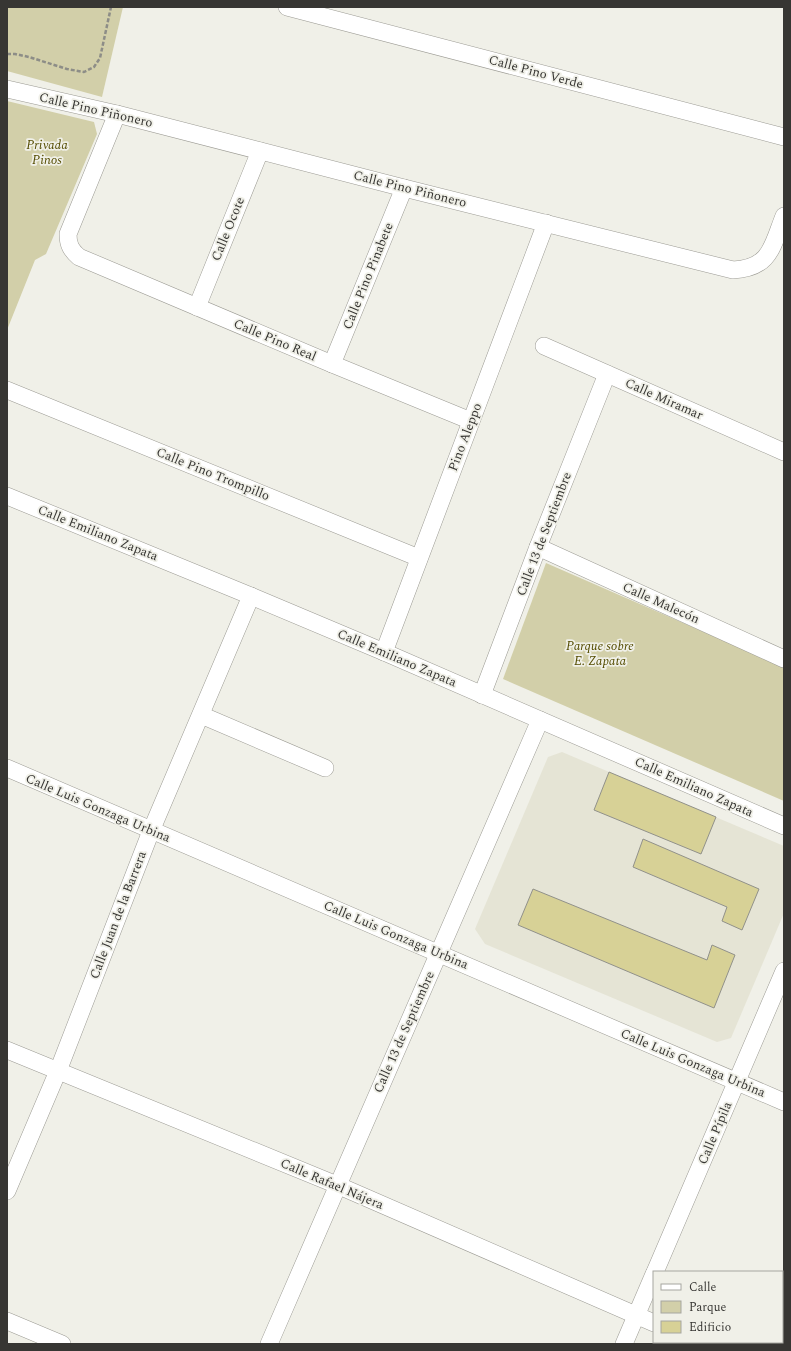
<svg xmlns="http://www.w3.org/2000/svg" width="791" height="1351" viewBox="0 0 791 1351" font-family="Spectral,serif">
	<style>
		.built { fill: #e5e4d5 }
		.green { fill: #d2cfa9 }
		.building { fill: #d7d196; stroke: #91918a }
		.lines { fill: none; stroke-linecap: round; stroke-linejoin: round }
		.minor-casing { stroke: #9c9b94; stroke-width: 18 }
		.path { stroke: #8d8d87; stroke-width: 2.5; stroke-dasharray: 4 2; stroke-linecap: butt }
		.minor { stroke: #fff; stroke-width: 17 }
		.labels { text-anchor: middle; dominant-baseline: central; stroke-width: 3.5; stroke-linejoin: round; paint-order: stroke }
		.street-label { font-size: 13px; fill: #373633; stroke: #f0f0e8 }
		.park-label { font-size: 13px; font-style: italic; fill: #544c01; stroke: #f0f0e8 }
	</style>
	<rect width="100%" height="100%" fill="#f0f0e8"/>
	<polygon class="built" points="562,752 784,846 784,913 731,1038 717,1042 485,944 475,929 548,757"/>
	<g class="green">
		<polygon points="7,7 123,7 102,97 7,71"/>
		<polygon points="7,101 94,122 97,134 46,254 35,260 7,330"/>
		<polygon points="546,563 784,667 784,801 503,679"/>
	</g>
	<g class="building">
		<polygon points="609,772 716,817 701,854 594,810"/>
		<polygon points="643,839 759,889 742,930 722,921 727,907 633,867"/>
		<polygon points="533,889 707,960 712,945 735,955 714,1008 518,925"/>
	</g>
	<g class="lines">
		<g class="minor-casing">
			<g id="minor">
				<polyline points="287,7 784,137"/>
				<path d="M7,89L117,114L404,188L733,270C771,268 772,246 784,216"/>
				<path d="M117,114L68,234C68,245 71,250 79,257L332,364L471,421"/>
				<polyline points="197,307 260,151"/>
				<polyline points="544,346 784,452"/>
				<polyline points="332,364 404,188"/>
				<polyline points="7,390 419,558"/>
				<polyline points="7,496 251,596 384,652 784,826"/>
				<polyline points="538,547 784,659"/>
				<polyline points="384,652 546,223"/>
				<polyline points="482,695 538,547 607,374"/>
				<polyline points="201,715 325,768"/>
				<polyline points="7,768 784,1102"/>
				<polyline points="7,1050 337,1185 654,1323"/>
				<polyline points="7,1191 58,1071 151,831 251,596"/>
				<polyline points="655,1272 784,971"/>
				<polyline points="7,1321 62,1344"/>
				<polyline points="698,1342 702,1344"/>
				<polyline points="269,1344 540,720"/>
				<polyline points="624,1344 654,1274"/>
			</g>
		</g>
		<polyline class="path" points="7,54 15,54 29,57 67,69 84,72 94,67 100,58 111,7"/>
		<use href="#minor" class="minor"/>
	</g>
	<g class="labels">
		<g class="street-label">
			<text transform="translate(536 72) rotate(15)">Calle Pino Verde</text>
			<text transform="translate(96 110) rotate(13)">Calle Pino Piñonero</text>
			<text transform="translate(410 189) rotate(14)">Calle Pino Piñonero</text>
			<text transform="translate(228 229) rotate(-68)">Calle Ocote</text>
			<text transform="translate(368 276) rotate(-68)">Calle Pino Pinabete</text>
			<text transform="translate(275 340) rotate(23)">Calle Pino Real</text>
			<text transform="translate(664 399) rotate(24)">Calle Miramar</text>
			<text transform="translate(465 437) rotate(-69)">Pino Aleppo</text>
			<text transform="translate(213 474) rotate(22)">Calle Pino Trompillo</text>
			<text transform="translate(98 533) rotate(22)">Calle Emiliano Zapata</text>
			<text transform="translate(544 534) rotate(-69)">Calle 13 de Septiembre</text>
			<text transform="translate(661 603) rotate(24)">Calle Malecón</text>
			<text transform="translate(397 658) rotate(23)">Calle Emiliano Zapata</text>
			<text transform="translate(694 787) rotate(24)">Calle Emiliano Zapata</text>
			<text transform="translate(98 808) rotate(23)">Calle Luis Gonzaga Urbina</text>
			<text transform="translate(118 915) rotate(-69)">Calle Juan de la Barrera</text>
			<text transform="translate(396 935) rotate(23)">Calle Luis Gonzaga Urbina</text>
			<text transform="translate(404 1032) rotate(-66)">Calle 13 de Septiembre</text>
			<text transform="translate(693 1063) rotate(23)">Calle Luis Gonzaga Urbina</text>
			<text transform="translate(715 1133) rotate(-67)">Calle Pípila</text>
			<text transform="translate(332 1184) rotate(23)">Calle Rafael Nájera</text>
		</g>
		<g class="park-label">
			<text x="47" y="145">Privada<tspan x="47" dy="15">Pinos</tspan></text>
			<text x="600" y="646">Parque sobre<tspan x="600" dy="15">E. Zapata</tspan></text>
		</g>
	</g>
	<rect width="791" height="1351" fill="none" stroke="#373633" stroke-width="16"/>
	<rect x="653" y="1271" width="130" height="72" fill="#f0f0e8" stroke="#a6a6a0"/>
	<rect x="661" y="1284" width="20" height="6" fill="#ffffff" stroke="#a6a6a0"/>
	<text x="689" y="1291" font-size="12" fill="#373633">Calle</text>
	<rect x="661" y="1301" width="20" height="12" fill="#d2cfa9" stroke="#a6a6a0"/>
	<text x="689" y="1311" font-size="12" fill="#373633">Parque</text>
	<rect x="661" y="1321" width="20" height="12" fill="#d7d196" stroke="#a6a6a0"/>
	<text x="689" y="1331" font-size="12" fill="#373633">Edificio</text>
</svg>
